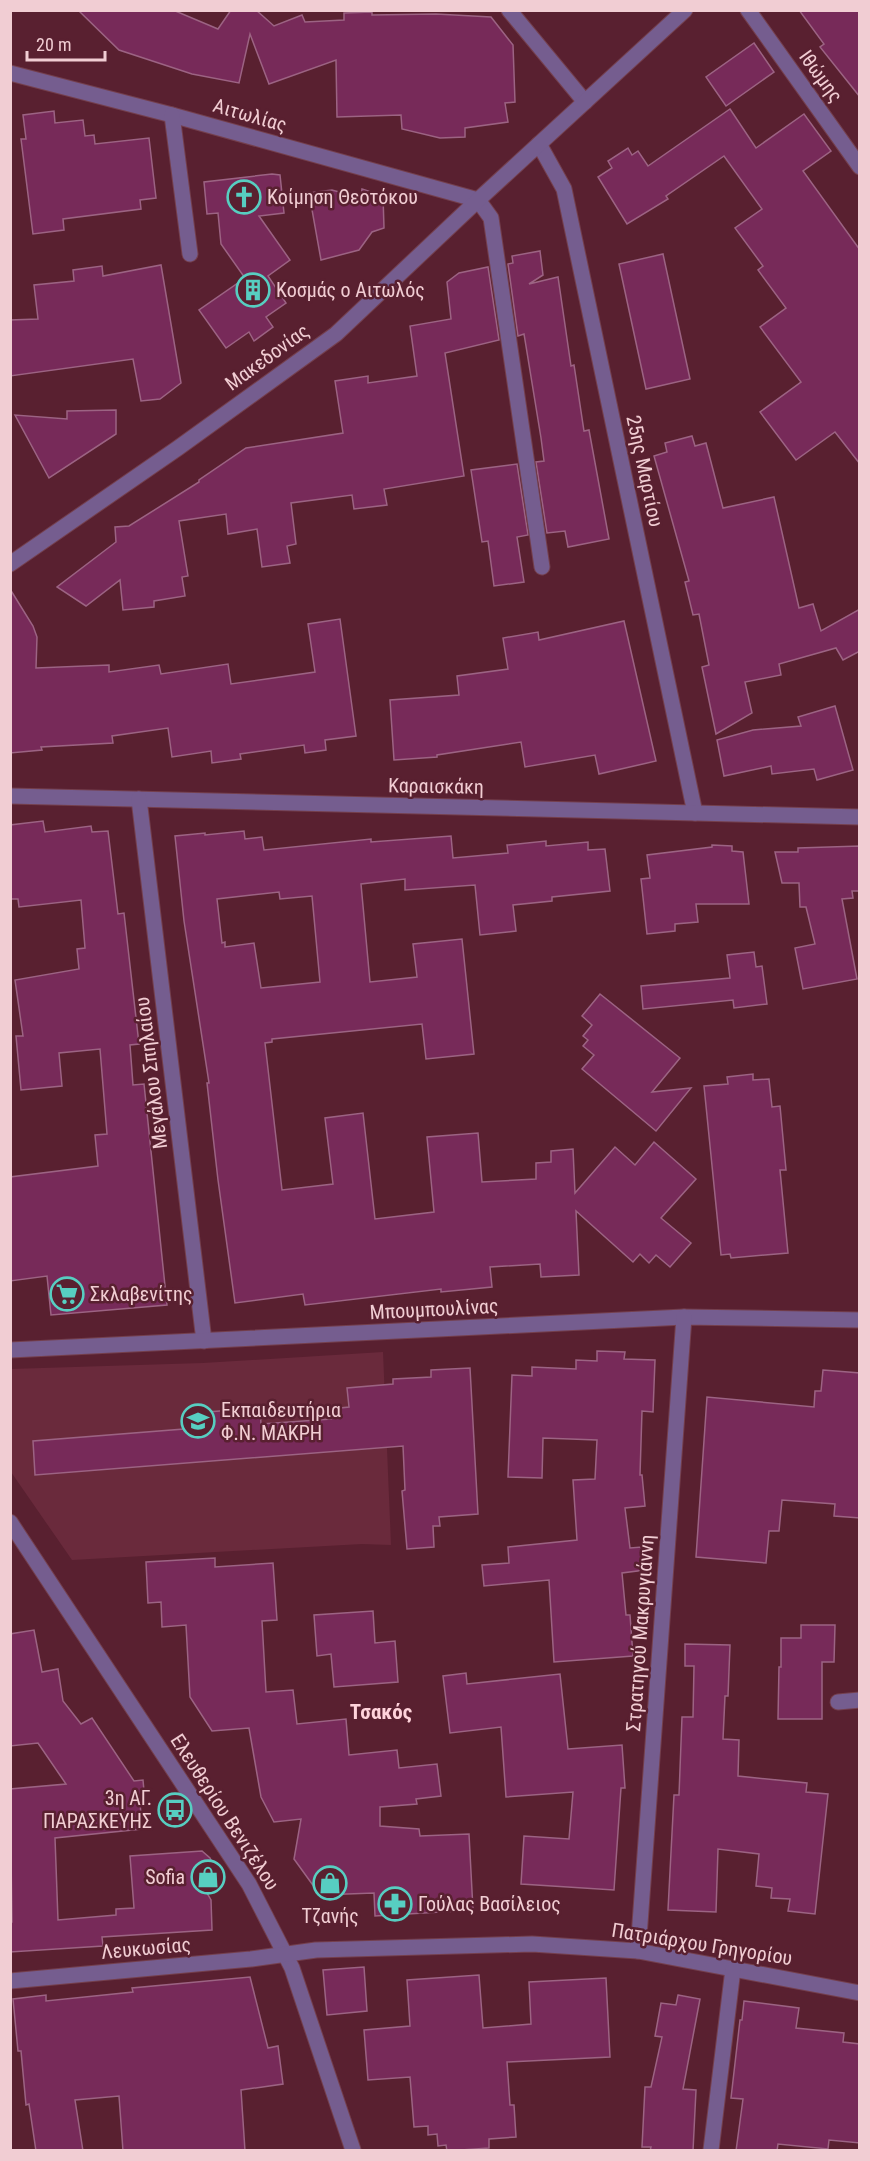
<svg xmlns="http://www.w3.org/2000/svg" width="870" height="2161" viewBox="0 0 870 2161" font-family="'Roboto Condensed',sans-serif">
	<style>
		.built { fill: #6a2a3c }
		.building { fill: #772a59; stroke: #9c6383; stroke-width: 1.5; fill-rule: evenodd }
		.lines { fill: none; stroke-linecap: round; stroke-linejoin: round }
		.minor-casing { stroke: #743f4d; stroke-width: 17 }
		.minor { stroke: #755d8f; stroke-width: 15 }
		.labels { text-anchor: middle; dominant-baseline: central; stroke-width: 5; stroke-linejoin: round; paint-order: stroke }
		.street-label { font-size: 20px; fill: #f1cdd3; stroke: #592030 }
		.poi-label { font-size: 20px; fill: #f1cdd3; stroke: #592030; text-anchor: start }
		.neighbourhood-label { font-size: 21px; font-weight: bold; fill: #ffd3db; stroke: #592030 }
	</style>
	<rect width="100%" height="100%" fill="#592030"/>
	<polygon class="built" points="383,1352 391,1545 362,1544 72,1560 11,1472 10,1369 203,1363"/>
	<g class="building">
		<polygon points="78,10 173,10 218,29 231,10 256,10 274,26 302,15 305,22 344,20 344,13 372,12 372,15 436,14 491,17 513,45 515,102 505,103 508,122 465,128 465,137 440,138 402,129 401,115 337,117 336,60 269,84 250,34 239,83 192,74 119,50"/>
		<polygon points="799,10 860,10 860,97 820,47 824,44"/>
		<polygon points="754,43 774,72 726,106 706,77"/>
		<polygon points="730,109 756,148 804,114 831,151 803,171 860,250 860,464 835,432 796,460 760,412 801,382 760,327 786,308 758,270 763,266 735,228 762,209 724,156 666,196 668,199 627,224 598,177 612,168 608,161 628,148 632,155 638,151 648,166"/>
		<polygon points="54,111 55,123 83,120 85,136 94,135 95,144 149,138 156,198 140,200 141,209 63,219 64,230 33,234 21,139 26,139 23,115"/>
		<polygon points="272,174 280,175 284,213 259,216 290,260 268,276 286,303 266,317 273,327 254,341 249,332 226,348 199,310 245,278 221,244 218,213 207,214 204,182"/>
		<polygon points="362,189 383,196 384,228 372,232 359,250 321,260 309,193 332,190 361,198"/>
		<polygon points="540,251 543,275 529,284 558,277 571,366 574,365 584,431 589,430 609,539 568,547 565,531 547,533 536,462 544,461 541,438 524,334 518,336 508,264 513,263 512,256"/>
		<polygon points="663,254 690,379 646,389 619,264"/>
		<polygon points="161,265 181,383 160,399 141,401 133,359 10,376 10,320 38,319 34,285 74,281 73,270 102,266 103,276"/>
		<polygon points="488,267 499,340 445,353 464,476 384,489 387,505 354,509 352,495 291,503 296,544 287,546 290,563 262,567 257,529 228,534 226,514 179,521 188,576 182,577 185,596 154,601 154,607 123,610 120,580 86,606 57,587 116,542 115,527 129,526 199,482 199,480 246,448 343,433 335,381 368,376 368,383 417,376 410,326 451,319 447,282 459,273"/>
		<polygon points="116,410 116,434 49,478 15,415 67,419 67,411"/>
		<polygon points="692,436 695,446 706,443 723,508 774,497 799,608 813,604 821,631 860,609 860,651 843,660 836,648 779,664 781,675 745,682 752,713 716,734 702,667 709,665 699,614 693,615 685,582 689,581 654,456 667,452 665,443"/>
		<polygon points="517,464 528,535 517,537 524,582 494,586 488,541 482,542 471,470"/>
		<polygon points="10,589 33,626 37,637 36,668 109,665 109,672 159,665 161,674 228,664 231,684 315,672 308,624 340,619 356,736 325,740 326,750 305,753 304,745 240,754 241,759 212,763 211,751 172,757 168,728 112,736 113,743 41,747 42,750 10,753"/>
		<polygon points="624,621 656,761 599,774 595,755 525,767 521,742 437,755 437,757 394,760 390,700 459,695 457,676 508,669 503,638 538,632 539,640"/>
		<polygon points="835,706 853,770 817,780 814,769 772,774 771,766 724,776 717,740 753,730 801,726 798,717"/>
		<polygon points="43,821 45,832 91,826 92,832 108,831 118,914 124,913 139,1044 130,1045 133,1085 144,1084 167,1305 51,1315 47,1276 10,1281 10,1177 98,1166 95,1135 107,1134 100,1049 59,1053 62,1086 21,1090 16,1036 23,1036 15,980 79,969 77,949 85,948 81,900 19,907 18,899 10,899 10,825"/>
		<path d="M244,831L245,839L262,837L264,850L371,839V842L451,836L453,858L508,853L507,845L546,841V846L588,842V850L605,849L610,891L552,897V901L513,905L516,931L480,935L475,885L405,890V879L361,884L370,982L417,977L413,944L462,939L474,1054L426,1059L422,1024L272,1039V1042L265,1043L282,1190L333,1184L325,1118L363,1113L375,1219L434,1212L427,1137L478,1133L482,1182L536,1179V1163L551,1162V1151L573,1149L575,1193L615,1147L635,1165L654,1142L696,1179L661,1218L691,1243L670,1267L656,1255L649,1263L640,1254L633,1262L576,1211L579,1275L541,1277L540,1264L490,1267L492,1287L441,1292V1289L305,1305L303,1294L235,1303L218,1180L207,1083H209L184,921L175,836L205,833V835ZM279,892L280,899L312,896L320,982L261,988L254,943L225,947V942L222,943L217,899Z"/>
		<polygon points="712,845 732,846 732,851 743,852 749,904 696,904 698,922 675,924 675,931 647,934 641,879 650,878 647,855 712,847"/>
		<polygon points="860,846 860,891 852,891 853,898 842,899 857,979 803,989 795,948 815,944 806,907 800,907 799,883 782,883 775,852 798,852 798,848"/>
		<polygon points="754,952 756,967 762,966 767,1004 734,1008 733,1000 643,1009 641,986 730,978 727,955"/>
		<polygon points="600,994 680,1058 652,1092 691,1088 656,1131 582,1069 594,1055 583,1046 588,1040 583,1036 592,1025 582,1016"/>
		<polygon points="753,1074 753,1080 769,1079 772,1107 780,1106 786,1170 780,1170 788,1253 731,1258 730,1254 721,1255 704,1086 728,1084 727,1077"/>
		<polygon points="597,1351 625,1352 624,1359 655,1360 653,1412 642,1411 640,1475 642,1475 645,1506 625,1508 630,1548 642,1547 645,1570 622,1573 626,1615 630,1615 633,1656 554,1662 549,1580 484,1586 482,1565 509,1563 508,1547 577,1540 573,1480 595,1479 597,1440 543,1438 542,1478 508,1477 512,1375 532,1376 532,1367 576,1369 576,1360 597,1361"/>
		<polygon points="470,1368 478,1514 439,1517 440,1526 433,1526 434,1547 407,1549 402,1491 405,1490 403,1446 35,1475 33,1441 209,1427 207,1412 260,1408 261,1424 331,1419 330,1409 349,1407 347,1388 393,1384 393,1379 431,1377 431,1370"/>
		<polygon points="823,1370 860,1373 860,1518 834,1516 835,1504 782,1500 779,1531 769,1531 766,1563 696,1557 707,1397 814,1407 815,1391 821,1391"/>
		<polygon points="215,1558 215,1567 273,1563 277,1620 262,1621 266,1692 293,1690 297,1724 346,1719 349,1755 397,1750 399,1768 437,1764 441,1796 416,1799 417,1804 380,1807 380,1826 419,1829 420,1836 469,1834 473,1910 375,1916 374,1893 320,1895 294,1859 301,1819 274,1822 261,1797 249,1728 212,1731 190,1697 186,1625 162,1627 161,1602 148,1603 146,1562"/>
		<polygon points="373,1611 375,1643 395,1641 398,1682 334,1687 331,1654 317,1656 314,1615"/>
		<polygon points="801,1625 835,1625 834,1662 822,1662 822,1719 778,1719 779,1667 781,1667 781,1638 801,1638"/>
		<polygon points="34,1630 42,1672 58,1669 63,1701 81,1724 92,1718 134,1781 143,1780 145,1802 140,1802 142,1829 55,1838 58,1920 116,1915 116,1909 134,1908 130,1856 202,1851 210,1858 220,1880 203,1886 211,1900 212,1930 102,1937 103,1946 10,1952 10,1922 12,1922 10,1789 66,1784 38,1743 10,1746 10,1634"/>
		<polygon points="685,1644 730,1645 728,1696 725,1696 723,1739 739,1740 738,1776 807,1783 806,1792 828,1794 815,1914 788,1911 790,1899 771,1898 772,1888 756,1886 759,1854 718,1849 716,1912 668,1910 674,1795 679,1795 682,1717 693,1717 694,1666 685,1666"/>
		<polygon points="466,1673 467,1684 560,1674 568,1749 622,1745 625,1788 621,1788 614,1890 521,1884 524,1836 569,1839 573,1792 506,1797 501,1727 450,1733 443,1676"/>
		<polygon points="364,1967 367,2011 327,2015 323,1970"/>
		<polygon points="479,1975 483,2028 531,2024 529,1982 606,1978 610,2057 507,2062 510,2105 514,2105 516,2137 489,2139 489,2148 447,2151 446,2145 438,2146 437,2134 428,2135 428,2126 414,2127 410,2077 368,2080 364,2030 410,2026 407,1980"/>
		<polygon points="250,1977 268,2048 278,2046 283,2084 241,2090 245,2151 123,2151 119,2096 75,2100 83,2151 36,2151 29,2104 26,2105 21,2051 18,2051 13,1999 46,1995 46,2001 133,1992 132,1988"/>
		<polygon points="678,1995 700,1999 683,2089 696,2090 693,2151 650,2151 651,2147 642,2147 645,2087 651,2087 662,2037 655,2036 661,2003 676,2005"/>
		<polygon points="744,2001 799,2008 796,2028 844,2033 843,2042 860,2044 860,2143 829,2140 828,2149 778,2144 777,2151 736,2151 743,2099 731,2098 740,2020 742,2020"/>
	</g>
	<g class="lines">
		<g class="minor-casing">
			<g id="minor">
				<polyline points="509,10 585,102"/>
				<polyline points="748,10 860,167"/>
				<polyline points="10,73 172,115 478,200 491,218 542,567"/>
				<polyline points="172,115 190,254"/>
				<polyline points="539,144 564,189 695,813"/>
				<polyline points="10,564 178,448 336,334 478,200 685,10"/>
				<polyline points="10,796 860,817"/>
				<polyline points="139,799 204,1341"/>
				<polyline points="10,1350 684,1317 860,1320"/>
				<polyline points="10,1522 249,1884 292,1968 353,2150"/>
				<polyline points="838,1702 860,1700"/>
				<polyline points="638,1951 684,1317"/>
				<polyline points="10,1981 251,1959 316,1950 532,1944 638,1951 860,1993"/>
				<polyline points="711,2150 733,1969"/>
			</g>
		</g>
		<use href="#minor" class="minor"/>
	</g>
	<defs>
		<g id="church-ring" transform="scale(1.725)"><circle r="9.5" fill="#592030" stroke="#57cec1" stroke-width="1.5"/><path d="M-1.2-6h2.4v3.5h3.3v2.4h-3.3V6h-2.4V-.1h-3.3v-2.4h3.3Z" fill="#57cec1"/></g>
		<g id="building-ring" transform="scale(1.725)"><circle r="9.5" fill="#592030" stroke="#57cec1" stroke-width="1.5"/><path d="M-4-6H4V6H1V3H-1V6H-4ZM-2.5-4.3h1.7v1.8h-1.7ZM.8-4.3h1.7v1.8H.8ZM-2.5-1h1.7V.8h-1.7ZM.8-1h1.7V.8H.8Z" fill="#57cec1"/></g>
		<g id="supermarket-ring" transform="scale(1.725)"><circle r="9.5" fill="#592030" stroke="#57cec1" stroke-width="1.5"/><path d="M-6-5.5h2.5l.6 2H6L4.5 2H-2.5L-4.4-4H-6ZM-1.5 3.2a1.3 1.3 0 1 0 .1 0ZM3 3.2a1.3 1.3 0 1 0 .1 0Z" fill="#57cec1"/></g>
		<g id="school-ring" transform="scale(1.725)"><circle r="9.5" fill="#592030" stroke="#57cec1" stroke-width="1.5"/><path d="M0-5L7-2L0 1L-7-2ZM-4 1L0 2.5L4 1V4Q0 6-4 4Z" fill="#57cec1"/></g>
		<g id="bus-ring" transform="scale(1.725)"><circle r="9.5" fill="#592030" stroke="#57cec1" stroke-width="1.5"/><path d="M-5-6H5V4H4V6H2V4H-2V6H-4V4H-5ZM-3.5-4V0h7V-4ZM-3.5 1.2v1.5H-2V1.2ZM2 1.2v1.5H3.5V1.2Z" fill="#57cec1"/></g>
		<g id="shop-ring" transform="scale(1.725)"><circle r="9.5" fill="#592030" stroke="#57cec1" stroke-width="1.5"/><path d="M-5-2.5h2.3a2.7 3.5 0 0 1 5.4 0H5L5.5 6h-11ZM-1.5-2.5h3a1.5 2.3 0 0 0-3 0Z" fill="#57cec1"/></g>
		<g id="pharmacy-ring" transform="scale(1.725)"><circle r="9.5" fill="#592030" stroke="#57cec1" stroke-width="1.5"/><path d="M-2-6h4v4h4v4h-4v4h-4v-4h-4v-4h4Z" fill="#57cec1"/></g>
	</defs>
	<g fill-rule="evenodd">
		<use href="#church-ring" x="244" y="197"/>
		<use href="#building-ring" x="253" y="290"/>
		<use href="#supermarket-ring" x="67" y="1294"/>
		<use href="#school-ring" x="198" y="1421"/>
		<use href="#bus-ring" x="175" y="1810"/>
		<use href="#shop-ring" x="208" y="1877"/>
		<use href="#shop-ring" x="330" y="1883"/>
		<use href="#pharmacy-ring" x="395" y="1904"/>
	</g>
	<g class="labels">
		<g class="street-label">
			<text transform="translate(821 76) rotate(54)">Ιθώμης</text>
			<text transform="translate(250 115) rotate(16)">Αιτωλίας</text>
			<text transform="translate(267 357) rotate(-36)">Μακεδονίας</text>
			<text transform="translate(645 471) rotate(78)">25ης Μαρτίου</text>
			<text transform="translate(436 786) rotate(1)">Καραισκάκη</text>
			<text transform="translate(151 1073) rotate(-97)">Μεγάλου Σπηλαίου</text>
			<text transform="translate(434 1309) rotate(-3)">Μπουμπουλίνας</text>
			<text transform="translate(640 1633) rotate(-86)">Στρατηγού Μακρυγιάννη</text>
			<text transform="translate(225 1812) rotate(57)">Ελευθερίου Βενιζέλου</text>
			<text transform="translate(702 1944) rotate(9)">Πατριάρχου Γρηγορίου</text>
			<text transform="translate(146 1948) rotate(-5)">Λευκωσίας</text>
		</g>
		<g class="poi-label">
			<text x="267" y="197">Κοίμηση Θεοτόκου</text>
			<text x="276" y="290">Κοσμάς ο Αιτωλός</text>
			<text x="90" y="1294">Σκλαβενίτης</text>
			<text x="221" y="1410">Εκπαιδευτήρια<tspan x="221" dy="23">Φ.Ν. ΜΑΚΡΗ</tspan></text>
			<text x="152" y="1798" text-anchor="end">3η ΑΓ.<tspan x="152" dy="23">ΠΑΡΑΣΚΕΥΗΣ</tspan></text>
			<text x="185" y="1877" text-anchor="end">Sofia</text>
			<text x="418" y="1904">Γούλας Βασίλειος</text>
			<text x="330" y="1916" text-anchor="middle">Τζανής</text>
		</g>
		<g class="neighbourhood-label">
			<text x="381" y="1712">Τσακός</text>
		</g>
	</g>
	<rect width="870" height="2161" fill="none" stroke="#f1cdd3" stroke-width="24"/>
	<path d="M27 51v9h78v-9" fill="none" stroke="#f1cdd3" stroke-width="3"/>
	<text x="36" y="51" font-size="18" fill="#f1cdd3" stroke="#592030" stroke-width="4.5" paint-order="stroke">20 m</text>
</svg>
